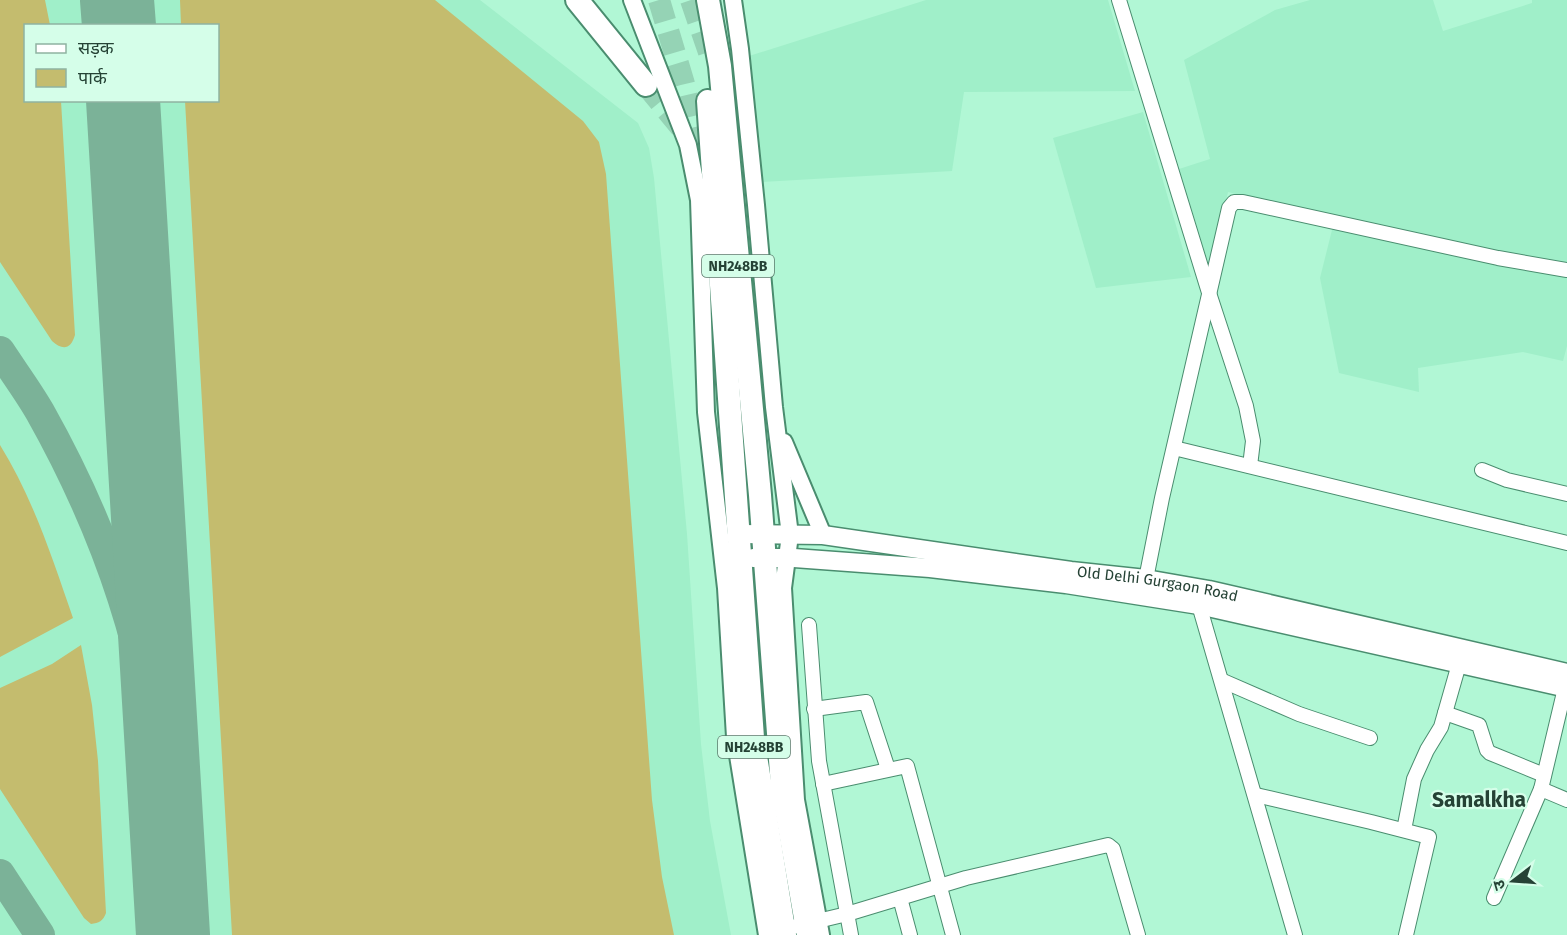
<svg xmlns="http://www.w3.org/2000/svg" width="1567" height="935" viewBox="0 0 1567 935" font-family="'Fira Sans','Noto Sans Devanagari',sans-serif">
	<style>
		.built { fill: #a0efc9; fill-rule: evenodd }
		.green { fill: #c4bc6e }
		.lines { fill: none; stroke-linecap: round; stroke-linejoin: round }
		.taxiway { stroke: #7bb298; stroke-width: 30 }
		.runway { stroke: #7bb298; stroke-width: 74 }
		.trunk-tunnel { stroke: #95d3b5; stroke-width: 22; stroke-dasharray: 22 11; stroke-linecap: butt }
		.minor-casing { stroke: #4a8d6f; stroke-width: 16 }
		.tertiary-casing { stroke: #4a8d6f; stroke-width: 20 }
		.secondary-casing { stroke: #4a8d6f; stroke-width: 21 }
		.trunk-casing { stroke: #4a8d6f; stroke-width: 26 }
		.minor { stroke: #fff; stroke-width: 14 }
		.tertiary { stroke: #fff; stroke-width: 16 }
		.secondary { stroke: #fff; stroke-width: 18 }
		.trunk { stroke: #fff; stroke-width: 22 }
		.labels { text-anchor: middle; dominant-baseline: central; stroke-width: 4.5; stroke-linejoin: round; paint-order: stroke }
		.shield { fill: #d5fee9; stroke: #5a7a6b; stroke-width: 1.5 }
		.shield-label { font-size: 14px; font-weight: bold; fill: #254235 }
		.street-label { font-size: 15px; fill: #254235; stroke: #d5fee9 }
		.district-label { font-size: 21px; font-weight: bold; fill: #254235; stroke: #d5fee9 }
	</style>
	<rect width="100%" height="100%" fill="#b1f7d5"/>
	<g class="built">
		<path d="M0,0H480L638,123L649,148L654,178L687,534L701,744L710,821L731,935H0ZM26,26H218V100H26Z"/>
		<polygon points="926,0 1108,0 1135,91 964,92 952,171 761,182 749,56"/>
		<polygon points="1310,0 1433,0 1443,31 1532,3 1532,0 1567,0 1567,346 1563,361 1523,352 1418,368 1419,392 1339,373 1320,278 1335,218 1228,192 1210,269 1179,169 1210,159 1184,60 1275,10"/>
		<polygon points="1143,112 1191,277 1096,288 1053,138"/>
	</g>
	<g class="green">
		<path d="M0,0H45L50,25L26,26V100L61,101L75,335C71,349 63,351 52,341L0,262Z"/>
		<polygon points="180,0 435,0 583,121 599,142 606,174 652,800 662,877 674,935 232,935 185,101 218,100 218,26 181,25"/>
		<path d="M0,445C33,498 53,560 73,618L0,657Z"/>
		<path d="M81,645L92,705L98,761L106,913C103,921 99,923 91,924L84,918L0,789V688L52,664Z"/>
	</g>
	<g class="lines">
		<g class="taxiway">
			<polyline points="100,0 106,26"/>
			<polyline points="118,100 127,168"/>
			<path d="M0,351C13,371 28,391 40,412C90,501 128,596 148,696C158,745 162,795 167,845"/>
			<polyline points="0,874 40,935"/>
		</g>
		<g class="runway">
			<polyline points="117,0 119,26"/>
			<polyline points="123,100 173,935"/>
		</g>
		<g class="trunk-tunnel">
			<polyline points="659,0 684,84 700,152 704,199"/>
			<polyline points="691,0 712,61"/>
			<polyline points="646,85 683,130"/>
			<polyline points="728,106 741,145 754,320"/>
		</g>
		<g class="minor-casing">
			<g id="minor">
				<polyline points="1119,0 1210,296 1246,406 1253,441 1250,466"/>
				<polyline points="1174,448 1567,543"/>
				<polyline points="1482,470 1507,480 1567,494"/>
				<polyline points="1146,579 1162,498 1229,208 1234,202 1243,202 1498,258 1567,270"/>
				<polyline points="1199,605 1295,935"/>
				<polyline points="809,625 819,761 851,935"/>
				<polyline points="1223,681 1299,714 1370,738"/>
				<polyline points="814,709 866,702 888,769"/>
				<polyline points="1445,713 1479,725 1487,750 1490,753 1544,775"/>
				<polyline points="823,784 907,766 953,935"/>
				<polyline points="1541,789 1567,800"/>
				<polyline points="1256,795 1371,822 1429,837 1406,935"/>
				<polyline points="1404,830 1414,779 1427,750 1441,727 1459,664"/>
				<polyline points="900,898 910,935"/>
				<polyline points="1494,898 1541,789 1565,688"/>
				<polyline points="784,929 847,914 966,878 1108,845 1113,849 1138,935"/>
			</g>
		</g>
		<g class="tertiary-casing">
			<g id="tertiary">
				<polyline points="632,0 688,145 699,200 706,412 726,588 735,737 767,935"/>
				<polyline points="733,0 740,49 756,205 774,407 790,535 783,588 796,800 821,935"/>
				<polyline points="784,442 823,535"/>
			</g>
		</g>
		<g class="secondary-casing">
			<g id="secondary">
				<path id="s1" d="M739,534L823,535L1071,571L1146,579L1209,590L1567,673"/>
				<polyline points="753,558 794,558 930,568 1066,584 1199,605 1567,688"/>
			</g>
		</g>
		<g class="trunk-casing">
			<g id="trunk">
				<polyline points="577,0 646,85"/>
				<polyline points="708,0 720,66 760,495 782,786 808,935"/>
				<polyline points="708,101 753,738 785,935"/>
			</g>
		</g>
		<use href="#minor" class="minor"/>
		<use href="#tertiary" class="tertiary"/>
		<use href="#secondary" class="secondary"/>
		<use href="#trunk" class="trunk"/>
	</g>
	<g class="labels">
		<g class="shield">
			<rect x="702" y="255" width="72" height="22" rx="4.5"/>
			<rect x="718" y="736" width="72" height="22" rx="4.5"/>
		</g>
		<g class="shield-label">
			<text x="738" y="266">NH248BB</text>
			<text x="754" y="747">NH248BB</text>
		</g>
		<g class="street-label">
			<text stroke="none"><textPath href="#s1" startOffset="422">Old Delhi Gurgaon Road</textPath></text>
		</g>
		<g class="district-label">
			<text x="1479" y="800">Samalkha</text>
		</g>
	</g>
	<rect x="24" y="24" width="195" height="78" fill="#d5fee9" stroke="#8fb3a1" stroke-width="1.5"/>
	<rect x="36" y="44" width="30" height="9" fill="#ffffff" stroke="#8fb3a1" stroke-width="1.5"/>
	<text x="78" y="54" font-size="18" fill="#254235">सड़क</text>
	<rect x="36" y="69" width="30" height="18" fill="#c4bc6e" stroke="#8fb3a1" stroke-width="1.5"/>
	<text x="78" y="84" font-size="18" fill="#254235">पार्क</text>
	<g transform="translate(1513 881) rotate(253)" stroke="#d5fee9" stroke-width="4.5" paint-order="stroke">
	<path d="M0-4.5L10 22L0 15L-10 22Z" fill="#254235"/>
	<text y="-9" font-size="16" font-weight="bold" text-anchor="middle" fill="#254235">उ</text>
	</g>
</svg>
